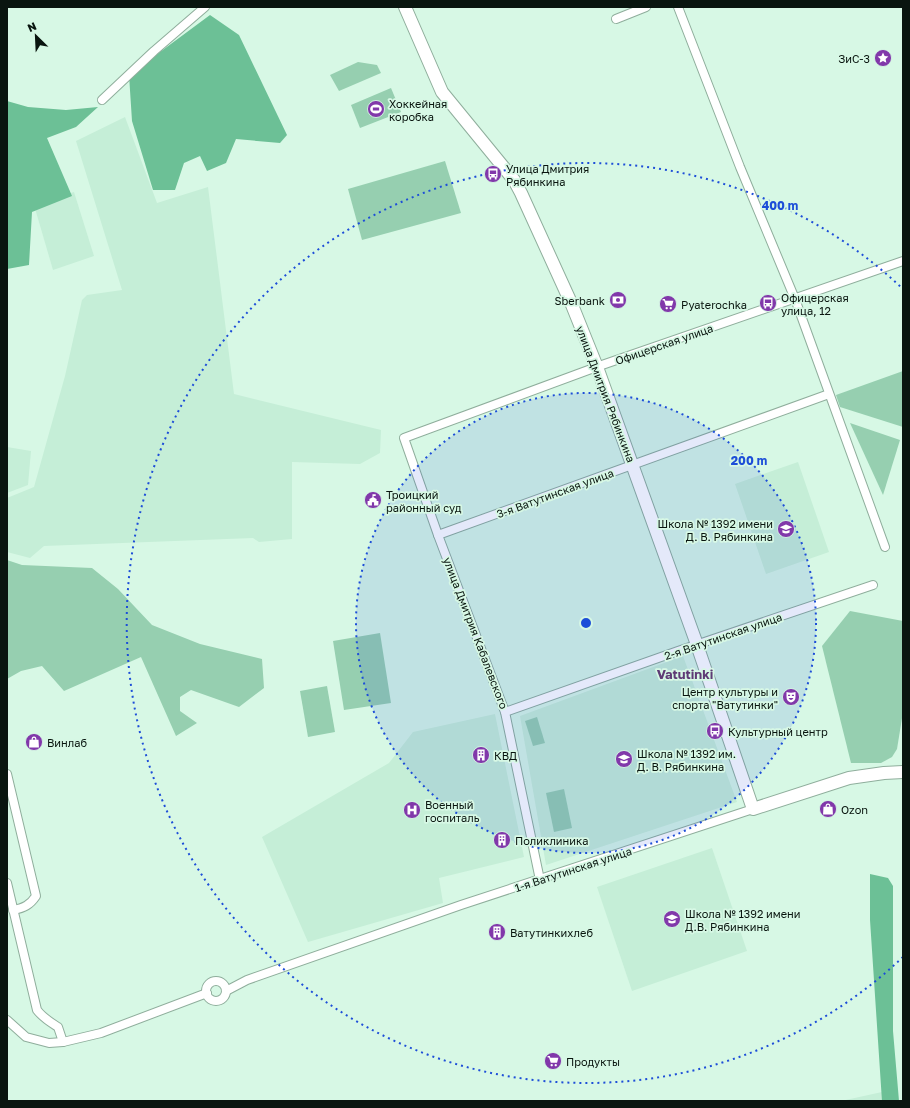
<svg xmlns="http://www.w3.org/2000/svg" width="910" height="1108" viewBox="0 0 910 1108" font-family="'Golos Text',sans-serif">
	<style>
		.built { fill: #c5eed7 }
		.green { fill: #96cfb0 }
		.forest { fill: #6cc096 }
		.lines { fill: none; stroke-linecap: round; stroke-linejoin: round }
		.street-casing { stroke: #8fae9c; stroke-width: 10 }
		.secondary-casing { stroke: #8fae9c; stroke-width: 14 }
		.street { stroke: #fff; stroke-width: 8 }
		.secondary { stroke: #fff; stroke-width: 12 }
		.ring { fill: none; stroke: #1d4ed8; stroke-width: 2; stroke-dasharray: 2 4 }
		.labels { text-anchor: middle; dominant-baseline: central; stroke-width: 3.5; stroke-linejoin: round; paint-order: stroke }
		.poi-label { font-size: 11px; fill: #09150f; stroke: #d7f8e5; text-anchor: start }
		.street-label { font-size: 11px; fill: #09150f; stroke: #d7f8e5 }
		.quarter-label { font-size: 13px; font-weight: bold; fill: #5e3b75; stroke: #d7f8e5 }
		.centre { fill: #1d4ed8; stroke: #d7f8e5; stroke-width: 2 }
		.ring-label { font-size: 12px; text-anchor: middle; font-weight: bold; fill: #1d4ed8; stroke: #d7f8e5; stroke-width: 3.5; stroke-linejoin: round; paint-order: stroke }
	</style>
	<rect width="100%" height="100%" fill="#d7f8e5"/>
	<g class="built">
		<polygon points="125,117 157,203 208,187 234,394 381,430 380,453 360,464 292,462 292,539 259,542 253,538 44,546 30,558 7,552 7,498 34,487 65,376 82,300 87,295 122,290 76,141"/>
		<polygon points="74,192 94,256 53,270 34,205"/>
		<polygon points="7,447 31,451 28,485 7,493"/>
		<polygon points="798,462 829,552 766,574 735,484"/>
		<polygon points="683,656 737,802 546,865 520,716"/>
		<polygon points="495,714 524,857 439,878 443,903 308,942 262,837 389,763 413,732"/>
		<polygon points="712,848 747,951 632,991 597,887"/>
		<polygon points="882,1092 882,1101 841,1101"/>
	</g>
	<g class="green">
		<polygon points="358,62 377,65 381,73 339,91 330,75"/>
		<polygon points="391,88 401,112 360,128 351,105"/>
		<polygon points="445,161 461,213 362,240 348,189"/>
		<polygon points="903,371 903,427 840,407 836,395"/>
		<polygon points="850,423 900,440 883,495"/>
		<polygon points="7,560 22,565 92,568 118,589 152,625 200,644 262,659 264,688 239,707 191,690 180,697 180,711 197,723 176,736 141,657 64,691 42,666 21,671 7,679"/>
		<polygon points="850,611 903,621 903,712 897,749 892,757 881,763 851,763 822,646"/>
		<polygon points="380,633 391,703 344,710 333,641"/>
		<polygon points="327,686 335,732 308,737 300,691"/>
		<polygon points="537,717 545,743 533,746 525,721"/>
		<polygon points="564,789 572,828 554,832 546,793"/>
	</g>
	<g class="forest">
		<polygon points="210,15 239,35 287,135 280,143 236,139 226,163 207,171 200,156 184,163 175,190 153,190 132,121 129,75"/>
		<polygon points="7,101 28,107 66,110 98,107 76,127 47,138 72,196 32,212 29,265 7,269"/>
		<polygon points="870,874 888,878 893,886 893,1031 899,1101 882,1101 870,920"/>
	</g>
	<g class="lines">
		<g class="street-casing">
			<g id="street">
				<polyline points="678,7 740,167 795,299 885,547"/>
				<polyline points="616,19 646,7"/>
				<polyline points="102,100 154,51 205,7"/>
				<polyline points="438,535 829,394"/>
				<polyline points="505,712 678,651 873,585"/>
				<path d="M7,774L36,896C30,905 24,908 13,910"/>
				<polyline points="540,880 505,712 438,535 404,438 602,365 903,261"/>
				<path d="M7,883L37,1010C43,1018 50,1022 58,1027L63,1042"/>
				<circle cx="216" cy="991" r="10"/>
				<polyline points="226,991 247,980 461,905 753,809"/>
				<polyline points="7,1020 26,1037 49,1043 63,1042 101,1033 207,993"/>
			</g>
		</g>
		<g class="secondary-casing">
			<polyline id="secondary" points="405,7 442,92 514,180 521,193 572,305 597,367 695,639 753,809 849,778 884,773 903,772"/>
		</g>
		<use href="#street" class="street"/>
		<use href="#secondary" class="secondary"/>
	</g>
	<circle cx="586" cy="623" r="230" fill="#1d4ed8" fill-opacity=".12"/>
	<g class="ring">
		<circle cx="586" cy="623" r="230"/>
		<path d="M903 957A460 460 0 1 1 903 289"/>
	</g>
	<defs>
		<g id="sight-disc" transform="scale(0.9)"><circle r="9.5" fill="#8138aa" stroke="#d7f8e5"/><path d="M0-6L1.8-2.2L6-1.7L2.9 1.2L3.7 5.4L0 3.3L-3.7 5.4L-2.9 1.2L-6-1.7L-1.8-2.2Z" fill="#fff"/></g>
		<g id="stadium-disc" transform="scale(0.9)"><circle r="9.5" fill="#8138aa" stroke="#d7f8e5"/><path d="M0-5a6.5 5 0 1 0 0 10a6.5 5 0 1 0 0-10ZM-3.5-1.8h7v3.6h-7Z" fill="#fff"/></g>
		<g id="bus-disc" transform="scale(0.9)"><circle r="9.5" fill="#8138aa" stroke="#d7f8e5"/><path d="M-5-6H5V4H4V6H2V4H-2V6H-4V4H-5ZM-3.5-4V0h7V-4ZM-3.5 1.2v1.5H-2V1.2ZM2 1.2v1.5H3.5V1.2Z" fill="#fff"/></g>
		<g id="bank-disc" transform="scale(0.9)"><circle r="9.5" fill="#8138aa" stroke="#d7f8e5"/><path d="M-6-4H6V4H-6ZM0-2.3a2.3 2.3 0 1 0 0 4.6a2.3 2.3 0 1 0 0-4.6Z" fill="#fff"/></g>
		<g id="supermarket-disc" transform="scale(0.9)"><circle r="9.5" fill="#8138aa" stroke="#d7f8e5"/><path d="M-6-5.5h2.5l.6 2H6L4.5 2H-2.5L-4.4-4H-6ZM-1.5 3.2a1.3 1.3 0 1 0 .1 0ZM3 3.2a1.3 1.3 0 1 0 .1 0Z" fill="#fff"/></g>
		<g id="civic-disc" transform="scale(0.9)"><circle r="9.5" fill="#8138aa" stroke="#d7f8e5"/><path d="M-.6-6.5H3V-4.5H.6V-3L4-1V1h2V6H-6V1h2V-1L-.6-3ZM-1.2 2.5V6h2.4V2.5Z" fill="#fff"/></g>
		<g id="school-disc" transform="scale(0.9)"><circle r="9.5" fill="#8138aa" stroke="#d7f8e5"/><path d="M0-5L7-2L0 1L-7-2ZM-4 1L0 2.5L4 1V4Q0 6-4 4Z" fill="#fff"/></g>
		<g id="theatre-disc" transform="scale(0.9)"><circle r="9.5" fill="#8138aa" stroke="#d7f8e5"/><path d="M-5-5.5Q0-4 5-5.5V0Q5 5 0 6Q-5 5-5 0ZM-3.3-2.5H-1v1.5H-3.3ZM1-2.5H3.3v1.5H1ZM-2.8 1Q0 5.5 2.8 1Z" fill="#fff"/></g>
		<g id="shop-disc" transform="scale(0.9)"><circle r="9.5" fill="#8138aa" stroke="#d7f8e5"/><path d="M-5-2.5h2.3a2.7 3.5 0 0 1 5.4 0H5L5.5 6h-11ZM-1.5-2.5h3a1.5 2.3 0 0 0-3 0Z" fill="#fff"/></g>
		<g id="building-disc" transform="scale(0.9)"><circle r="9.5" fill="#8138aa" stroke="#d7f8e5"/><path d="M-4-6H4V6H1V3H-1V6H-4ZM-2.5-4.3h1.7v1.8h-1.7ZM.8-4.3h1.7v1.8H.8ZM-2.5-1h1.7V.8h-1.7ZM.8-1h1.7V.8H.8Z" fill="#fff"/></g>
		<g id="hospital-disc" transform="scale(0.9)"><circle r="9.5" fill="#8138aa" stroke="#d7f8e5"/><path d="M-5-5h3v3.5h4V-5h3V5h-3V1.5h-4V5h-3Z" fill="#fff"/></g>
	</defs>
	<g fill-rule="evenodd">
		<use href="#sight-disc" x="883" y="58"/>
		<use href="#stadium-disc" x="376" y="109"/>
		<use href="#bus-disc" x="493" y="174"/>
		<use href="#bank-disc" x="618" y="300"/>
		<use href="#bus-disc" x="768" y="303"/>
		<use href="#supermarket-disc" x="668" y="304"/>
		<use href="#civic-disc" x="373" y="500"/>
		<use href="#school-disc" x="786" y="529"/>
		<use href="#theatre-disc" x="791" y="697"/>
		<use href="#bus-disc" x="715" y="731"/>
		<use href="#shop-disc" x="34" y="742"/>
		<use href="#building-disc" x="481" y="755"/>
		<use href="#school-disc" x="624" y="759"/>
		<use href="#shop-disc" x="828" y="809"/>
		<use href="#hospital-disc" x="412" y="810"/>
		<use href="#building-disc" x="502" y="840"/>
		<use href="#school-disc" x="672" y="919"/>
		<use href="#building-disc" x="497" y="932"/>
		<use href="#supermarket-disc" x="553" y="1061"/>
	</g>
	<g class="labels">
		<g class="poi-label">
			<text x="870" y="58" text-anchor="end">ЗиС-3</text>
			<text x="389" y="103">Хоккейная<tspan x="389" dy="13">коробка</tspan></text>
			<text x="506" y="168">Улица Дмитрия<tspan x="506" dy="13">Рябинкина</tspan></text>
			<text x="781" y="297">Офицерская<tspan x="781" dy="13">улица, 12</tspan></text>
			<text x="605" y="300" text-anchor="end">Sberbank</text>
			<text x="681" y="304">Pyaterochka</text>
			<text x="386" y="494">Троицкий<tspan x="386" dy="13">районный суд</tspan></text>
			<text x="773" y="523" text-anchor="end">Школа № 1392 имени<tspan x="773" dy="13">Д. В. Рябинкина</tspan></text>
			<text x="778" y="691" text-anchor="end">Центр культуры и<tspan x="778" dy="13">спорта "Ватутинки"</tspan></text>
			<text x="728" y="731">Культурный центр</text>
			<text x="47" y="742">Винлаб</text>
			<text x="637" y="753">Школа № 1392 им.<tspan x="637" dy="13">Д. В. Рябинкина</tspan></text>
			<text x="494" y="755">КВД</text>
			<text x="425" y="804">Военный<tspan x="425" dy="13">госпиталь</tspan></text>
			<text x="841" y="809">Ozon</text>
			<text x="515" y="840">Поликлиника</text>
			<text x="685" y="913">Школа № 1392 имени<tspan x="685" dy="13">Д.В. Рябинкина</tspan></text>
			<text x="510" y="932">Ватутинкихлеб</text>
			<text x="566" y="1061">Продукты</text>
		</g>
		<g class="street-label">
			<text transform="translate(664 344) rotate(-19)">Офицерская улица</text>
			<text transform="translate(606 394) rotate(69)">улица Дмитрия Рябинкина</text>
			<text transform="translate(555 493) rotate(-20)">3-я Ватутинская улица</text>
			<text transform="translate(476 633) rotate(69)">улица Дмитрия Кабалевского</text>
			<text transform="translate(723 636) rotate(-19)">2-я Ватутинская улица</text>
			<text transform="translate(573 869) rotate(-18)">1-я Ватутинская улица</text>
		</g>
		<g class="quarter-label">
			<text x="685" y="674">Vatutinki</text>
		</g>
	</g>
	<circle cx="586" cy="623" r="6" class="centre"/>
	<g class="ring-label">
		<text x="780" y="210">400 m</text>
		<text x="749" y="465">200 m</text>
	</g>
	<rect width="910" height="1108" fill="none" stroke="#09150f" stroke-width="16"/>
	<g transform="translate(36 36) rotate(336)" stroke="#d7f8e5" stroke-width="3" paint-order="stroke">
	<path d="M0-3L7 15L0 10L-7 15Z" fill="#09150f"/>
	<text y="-6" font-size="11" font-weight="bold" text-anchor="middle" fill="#09150f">N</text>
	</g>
</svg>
